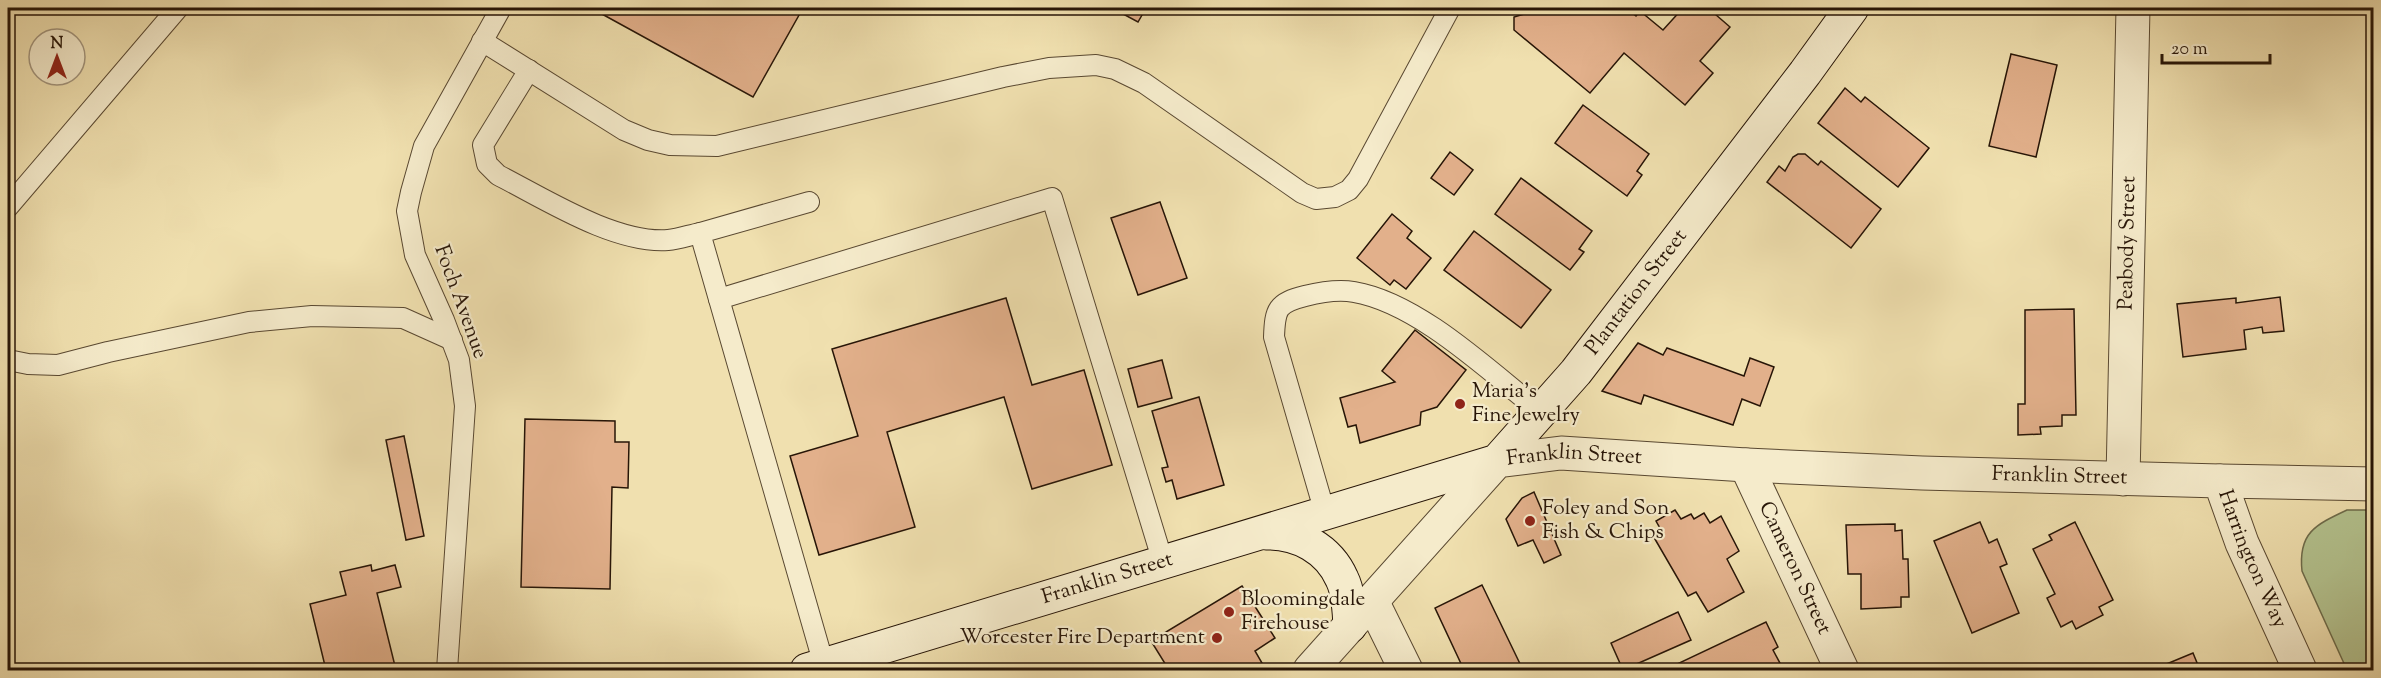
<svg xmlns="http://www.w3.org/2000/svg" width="2381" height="678" viewBox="0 0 2381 678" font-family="'Sorts Mill Goudy',serif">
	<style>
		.green { fill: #b4c38f; stroke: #6e6c4b; stroke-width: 1.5 }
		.building { fill: #e2b08b; stroke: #271507; stroke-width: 1.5 }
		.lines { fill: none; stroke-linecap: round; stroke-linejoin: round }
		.service-casing { stroke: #594831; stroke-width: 22 }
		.minor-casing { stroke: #594831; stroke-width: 35 }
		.tertiary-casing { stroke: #594831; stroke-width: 35 }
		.secondary-casing { stroke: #271507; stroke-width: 35 }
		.service { stroke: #f5ebcb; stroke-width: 20 }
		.minor { stroke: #f5ebcb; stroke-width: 33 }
		.tertiary { stroke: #f5ebcb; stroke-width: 33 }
		.secondary { stroke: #f5ebcb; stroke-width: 33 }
		.poi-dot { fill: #8f2418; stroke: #f5ebcb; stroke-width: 2 }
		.labels { text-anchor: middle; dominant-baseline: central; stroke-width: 4.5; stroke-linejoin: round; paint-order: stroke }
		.street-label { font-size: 21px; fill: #271507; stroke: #f5ebcb }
		.poi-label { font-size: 21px; fill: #271507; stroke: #f5ebcb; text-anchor: start }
	</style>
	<rect width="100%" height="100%" fill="#f0e0af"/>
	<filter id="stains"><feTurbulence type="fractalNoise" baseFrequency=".00333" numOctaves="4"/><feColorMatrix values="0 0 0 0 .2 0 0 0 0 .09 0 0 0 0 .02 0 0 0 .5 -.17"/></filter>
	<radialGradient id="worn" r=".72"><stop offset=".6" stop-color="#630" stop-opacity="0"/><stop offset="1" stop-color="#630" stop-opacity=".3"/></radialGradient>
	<path class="green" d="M2347,510H2373V670H2347L2302,571C2298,533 2315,525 2347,510Z"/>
	<g class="building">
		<polygon points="591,8 803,8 753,97"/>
		<polygon points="1112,8 1146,8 1138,22"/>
		<polygon points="1544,8 1626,8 1636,16 1640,11 1663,30 1683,8 1708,8 1730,27 1700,61 1713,73 1685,105 1624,53 1590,93 1514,30 1514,17"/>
		<polygon points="2011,54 2057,65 2036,157 1989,146"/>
		<polygon points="1845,88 1861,102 1865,97 1929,148 1898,187 1818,123"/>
		<polygon points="1583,105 1649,154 1637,171 1642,175 1627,196 1555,143"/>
		<polygon points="1450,152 1473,170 1454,195 1431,178"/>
		<polygon points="1798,154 1805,154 1818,165 1821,161 1881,209 1851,248 1767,182 1779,166 1785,171 1793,157"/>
		<polygon points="1521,178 1592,231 1579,249 1584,252 1570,270 1495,214"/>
		<polygon points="1160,202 1187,278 1138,295 1111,218"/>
		<polygon points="1392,214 1412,231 1407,238 1431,258 1406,289 1394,280 1390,285 1357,258"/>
		<polygon points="1474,231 1551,290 1521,328 1444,270"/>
		<polygon points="2280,297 2284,331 2263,333 2262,327 2244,330 2246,349 2183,357 2177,304 2236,298 2236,303"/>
		<polygon points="1006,298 1032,385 1084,370 1112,465 1032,489 1004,397 900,428 887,432 915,527 819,555 790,456 858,436 832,349"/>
		<polygon points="2074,309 2076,415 2062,415 2062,426 2040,427 2041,434 2018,435 2018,404 2025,404 2025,310"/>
		<polygon points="1415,330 1466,370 1437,407 1421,412 1420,425 1360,443 1356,425 1348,427 1340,398 1395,382 1382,371"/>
		<polygon points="1638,343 1663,355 1667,348 1744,376 1750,358 1774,367 1760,406 1742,399 1733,425 1644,395 1641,404 1602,391"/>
		<polygon points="1162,360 1172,398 1138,407 1128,369"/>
		<polygon points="1199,397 1224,485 1177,499 1172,480 1166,482 1162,468 1168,467 1152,411"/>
		<polygon points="525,419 615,421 615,442 629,442 628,488 612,487 610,589 521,587"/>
		<polygon points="404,436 424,536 406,540 386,440"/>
		<polygon points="1534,492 1561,555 1544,563 1533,540 1518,546 1506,519 1522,498"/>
		<polygon points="1675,510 1681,519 1691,514 1694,519 1704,513 1710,523 1721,516 1739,551 1727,559 1744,592 1708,612 1696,592 1688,596 1652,534 1661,530 1656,521"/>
		<polygon points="1980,522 1989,543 1997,539 2007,564 2000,567 2019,613 1972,633 1934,541"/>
		<polygon points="2075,522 2113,600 2099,607 2103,615 2076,629 2072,621 2061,627 2047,598 2055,594 2033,549 2052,540 2049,535"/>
		<polygon points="1895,524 1895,531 1902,530 1903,559 1908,559 1909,597 1901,597 1901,607 1861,609 1861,574 1848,574 1846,525"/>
		<polygon points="371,565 372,571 395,565 401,587 377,593 396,670 326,670 310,604 346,595 340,572"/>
		<polygon points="1482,585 1523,670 1464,670 1435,608"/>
		<polygon points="1242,586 1275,638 1255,651 1262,663 1250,670 1232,670 1229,667 1223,670 1169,670 1151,641"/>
		<polygon points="1678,612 1691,640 1623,670 1611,643"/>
		<polygon points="1766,622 1778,647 1773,650 1782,667 1775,670 1680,670 1677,664"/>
		<polygon points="2193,653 2200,670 2206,668 2208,670 2152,670"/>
		<polygon points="1082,665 1084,670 1060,670"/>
	</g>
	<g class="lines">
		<g class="service-casing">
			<g id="service">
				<polyline points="482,41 624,130 648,140 670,145 717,146 1003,77 1049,68 1096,65 1115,69 1144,83 1302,193 1316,199 1335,197 1349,190 1358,179 1450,8"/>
				<path d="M529,70L483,145L487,164L498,175C545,199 615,244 668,240C679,239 690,235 700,233"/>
				<polyline points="809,202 700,233 824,665"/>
				<polyline points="8,207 178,8"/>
				<polyline points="719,299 1052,198 1163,562"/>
				<polyline points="8,360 28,364 58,365 108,352 249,322 312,316 403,318 452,340"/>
				<path d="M1325,513L1274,337C1275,309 1277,303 1305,296C1321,292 1338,289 1354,292C1419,303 1490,372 1541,412"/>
				<polyline points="447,670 465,406 459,360 444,320 415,255 407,211 411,192 424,146 501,8"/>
			</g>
		</g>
		<g class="minor-casing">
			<g id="minor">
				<path id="s1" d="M1746,465L1842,670"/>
				<path id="s2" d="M2123,479L2133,8"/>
				<polyline points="2220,481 2374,484"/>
				<polyline points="1372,601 1406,670"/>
			</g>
		</g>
		<g class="tertiary-casing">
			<g id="tertiary">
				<path id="s3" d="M1310,670L1497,461L1561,453L1746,465L1922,473L2220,481L2242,543L2300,670"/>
			</g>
		</g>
		<g class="secondary-casing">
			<g id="secondary">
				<path d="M1266,533C1298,532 1329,549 1342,579C1349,593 1349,611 1350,626"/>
				<path id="s4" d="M807,670L1497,461L1576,372L1805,73L1852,8"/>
			</g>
		</g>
		<use href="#service" class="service"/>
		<use href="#minor" class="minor"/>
		<use href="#tertiary" class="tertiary"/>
		<use href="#secondary" class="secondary"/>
	</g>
	<g class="poi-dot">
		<circle cx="1460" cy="404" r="6"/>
		<circle cx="1530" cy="521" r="6"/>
		<circle cx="1229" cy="612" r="6"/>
		<circle cx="1217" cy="638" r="6"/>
	</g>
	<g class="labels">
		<g class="street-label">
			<text stroke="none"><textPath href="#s2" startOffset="236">Peabody Street</textPath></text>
			<text stroke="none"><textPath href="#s4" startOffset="940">Plantation Street</textPath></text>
			<text transform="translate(460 302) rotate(70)">Foch Avenue</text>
			<text stroke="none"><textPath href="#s3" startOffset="358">Franklin Street</textPath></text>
			<text stroke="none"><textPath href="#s3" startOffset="844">Franklin Street</textPath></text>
			<text stroke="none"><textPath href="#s3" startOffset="1089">Harrington Way</textPath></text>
			<text stroke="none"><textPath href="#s1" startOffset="114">Cameron Street</textPath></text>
			<text stroke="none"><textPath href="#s4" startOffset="314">Franklin Street</textPath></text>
		</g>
		<g class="poi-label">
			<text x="1472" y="392">Maria's<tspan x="1472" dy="24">Fine Jewelry</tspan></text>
			<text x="1542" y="509">Foley and Son<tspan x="1542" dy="24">Fish &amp; Chips</tspan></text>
			<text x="1241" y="600">Bloomingdale<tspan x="1241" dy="24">Firehouse</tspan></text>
			<text x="1205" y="638" text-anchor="end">Worcester Fire Department</text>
		</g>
	</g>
	<rect width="2381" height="678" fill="none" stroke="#f0e0af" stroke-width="30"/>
	<rect x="9" y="9" width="2363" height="660" fill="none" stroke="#271507" stroke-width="3"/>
	<rect x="15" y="15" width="2351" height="648" fill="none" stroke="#271507" stroke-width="1.5"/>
	<g transform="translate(57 57)"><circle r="28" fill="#f5ebcb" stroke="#a3957d" stroke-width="1.5"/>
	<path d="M0-4.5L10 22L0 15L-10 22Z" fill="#8f2418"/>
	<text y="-9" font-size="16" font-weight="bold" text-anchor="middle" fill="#271507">N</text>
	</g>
	<path d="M2162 54v9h108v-9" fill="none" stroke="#271507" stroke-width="3"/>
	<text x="2171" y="54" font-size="18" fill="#271507" stroke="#f5ebcb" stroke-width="4.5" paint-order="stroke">20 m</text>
	<rect width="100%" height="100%" filter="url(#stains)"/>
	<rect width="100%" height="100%" fill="url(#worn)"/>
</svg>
